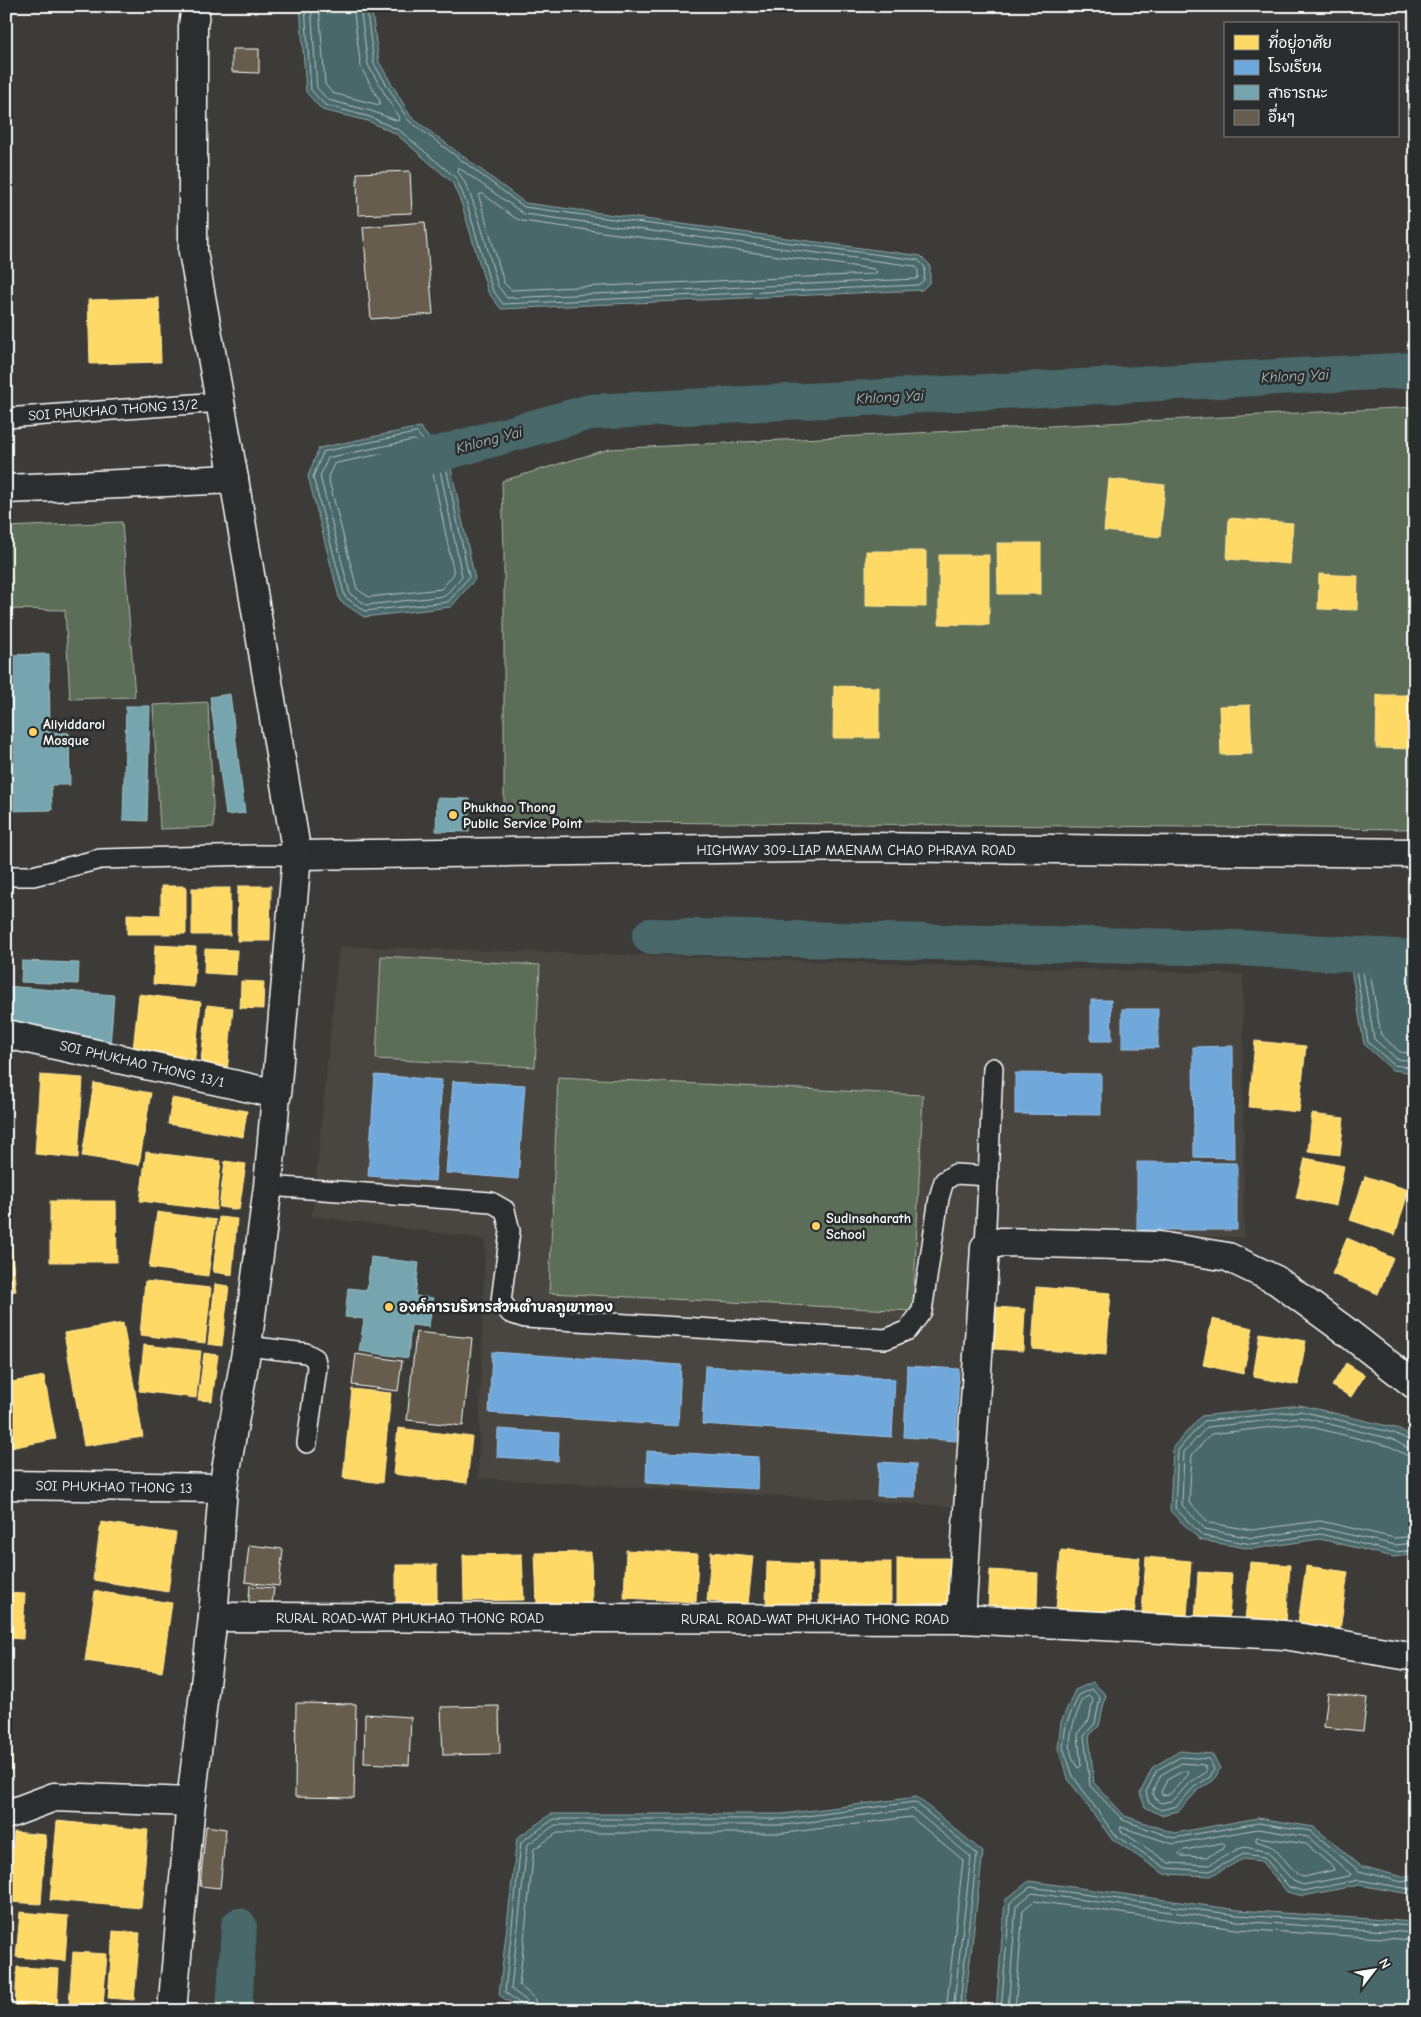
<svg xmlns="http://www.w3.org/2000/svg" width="1421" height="2017" viewBox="0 0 1421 2017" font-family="'Comic Neue','Playpen Sans Thai',sans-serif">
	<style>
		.built { fill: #49453f }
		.green { fill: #5c6e58; stroke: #aeb6ac }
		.water { fill: #48676a; stroke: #91a4a6 }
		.homes { fill: #ffd966; stroke: #ffe494 }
		.schools { fill: #6fa8dc; stroke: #9ac2e6 }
		.public { fill: #76a5af; stroke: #9fc0c7 }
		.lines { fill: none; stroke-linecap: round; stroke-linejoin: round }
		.shore { stroke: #b6c2c3; stroke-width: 1 }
		.canal { stroke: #48676a; stroke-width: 36 }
		.building { fill: #665d4e; stroke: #fff }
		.service-casing { stroke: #fff; stroke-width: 22 }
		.minor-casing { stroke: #fff; stroke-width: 31 }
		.tertiary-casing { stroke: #fff; stroke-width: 31 }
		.service { stroke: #2a2d2e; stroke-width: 19 }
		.minor { stroke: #2a2d2e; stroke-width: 28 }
		.tertiary { stroke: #2a2d2e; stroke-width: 28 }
		.poi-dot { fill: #ffd166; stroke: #2a2d2e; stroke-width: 2 }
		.labels { text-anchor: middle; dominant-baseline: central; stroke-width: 5; stroke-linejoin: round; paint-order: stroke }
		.street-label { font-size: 14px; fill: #fff; stroke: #2a2d2e }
		.poi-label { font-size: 14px; font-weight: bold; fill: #fff; stroke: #2a2d2e; text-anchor: start }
		.water-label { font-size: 15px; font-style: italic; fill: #adbbbc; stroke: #2a2d2e }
	</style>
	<rect width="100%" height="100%" fill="#3c3b38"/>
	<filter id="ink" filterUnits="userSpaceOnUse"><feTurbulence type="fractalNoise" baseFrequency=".02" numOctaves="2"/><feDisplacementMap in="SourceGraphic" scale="10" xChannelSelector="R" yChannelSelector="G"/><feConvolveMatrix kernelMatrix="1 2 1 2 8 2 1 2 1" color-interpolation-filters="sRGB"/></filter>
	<g filter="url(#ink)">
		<polygon class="built" points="339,946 1243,974 1244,1237 976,1236 963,1507 478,1478 485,1239 312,1216"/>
		<g class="green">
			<polygon points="1415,407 1415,829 504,821 504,552 502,481 609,449"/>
			<polygon points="122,522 135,697 70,699 65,610 6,609 6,527"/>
			<polygon points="208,702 214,827 160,829 153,705"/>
			<polygon points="381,956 540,965 535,1067 376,1059"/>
			<polygon points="558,1077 923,1095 913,1311 549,1293"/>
		</g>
		<g class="water">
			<polygon points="300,6 371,6 379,62 411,117 525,203 921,256 930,265 930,282 922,290 501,309 488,292 462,205 452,182 396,134 368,121 322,110 306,92"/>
			<polygon points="420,427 450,464 475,579 451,607 364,617 340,601 308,476 319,448"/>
			<polygon points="1415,940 1415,1073 1392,1070 1364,1044 1351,969 1368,942"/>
			<polygon points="1300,1405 1396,1428 1415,1439 1415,1554 1394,1557 1320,1539 1252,1549 1200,1540 1170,1511 1173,1447 1201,1416"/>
			<polygon points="1093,1682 1106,1695 1099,1726 1089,1736 1094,1783 1125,1816 1174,1833 1258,1818 1314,1827 1361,1866 1403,1877 1415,1874 1415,1895 1359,1885 1303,1896 1287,1892 1261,1861 1243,1859 1211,1876 1164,1874 1111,1838 1068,1779 1058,1748 1061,1722 1075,1690"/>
			<polygon points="1180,1751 1212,1754 1220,1768 1214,1780 1197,1791 1179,1811 1161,1815 1145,1807 1140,1793 1153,1767"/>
			<polygon points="917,1797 983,1852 964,2011 522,2011 499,1995 517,1838 551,1814 783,1814"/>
			<polygon points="1029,1881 1238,1910 1415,1922 1415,2011 996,2011 1005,1900"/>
		</g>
		<g class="homes">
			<polygon points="159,298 161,362 90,364 88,300"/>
			<polygon points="1109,479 1165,485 1160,537 1104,531"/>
			<polygon points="1229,518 1293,523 1290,564 1227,559"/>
			<polygon points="997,543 1041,543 1041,594 998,594"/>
			<polygon points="866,551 926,551 926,607 866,606"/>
			<polygon points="939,555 989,555 989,625 939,624"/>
			<polygon points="1319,574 1358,576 1357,610 1318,609"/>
			<polygon points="834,686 879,687 879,738 833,738"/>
			<polygon points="1377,695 1415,695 1415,749 1376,748"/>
			<polygon points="1250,705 1252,754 1221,755 1219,706"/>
			<polygon points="161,886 186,886 186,934 127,934 127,914 161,915"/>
			<polygon points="238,886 271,886 270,941 237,941"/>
			<rect x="192" y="888" width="38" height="47"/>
			<polygon points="155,945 196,947 194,987 153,984"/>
			<polygon points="205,949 237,950 236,975 204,973"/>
			<polygon points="241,981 264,982 263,1009 240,1008"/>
			<polygon points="139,994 201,1002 194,1066 132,1059"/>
			<polygon points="207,1005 233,1008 227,1073 200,1070"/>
			<polygon points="1255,1041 1306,1046 1299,1112 1249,1107"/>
			<polygon points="40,1075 83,1078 78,1158 35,1154"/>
			<polygon points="94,1083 151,1093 139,1165 82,1156"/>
			<polygon points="172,1098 247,1111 243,1137 168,1124"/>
			<polygon points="1312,1114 1344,1118 1340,1155 1308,1151"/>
			<polygon points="146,1152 221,1161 216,1210 140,1201"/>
			<polygon points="1305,1158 1344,1166 1336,1206 1296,1198"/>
			<polygon points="225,1161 246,1164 239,1210 219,1207"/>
			<polygon points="1365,1176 1409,1190 1395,1235 1350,1220"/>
			<polygon points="50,1201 116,1201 117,1262 50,1262"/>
			<polygon points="157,1212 216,1220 208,1276 149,1268"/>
			<polygon points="219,1217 237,1219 232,1275 213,1272"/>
			<polygon points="6,1228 9,1228 16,1291 6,1293"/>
			<polygon points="1347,1238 1393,1258 1378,1294 1332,1274"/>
			<polygon points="145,1281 211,1288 205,1343 140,1335"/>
			<polygon points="215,1284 229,1286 222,1346 208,1344"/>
			<polygon points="1036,1287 1111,1293 1106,1355 1032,1349"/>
			<polygon points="996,1307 1025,1309 1023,1351 994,1349"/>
			<polygon points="1212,1319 1253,1328 1243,1374 1203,1365"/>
			<polygon points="123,1323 143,1437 84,1446 64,1333"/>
			<polygon points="1260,1333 1306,1341 1298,1385 1253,1377"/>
			<polygon points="144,1345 201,1351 196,1398 139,1391"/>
			<polygon points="204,1353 218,1355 212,1401 198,1400"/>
			<polygon points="1346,1363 1365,1375 1351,1397 1332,1386"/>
			<polygon points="44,1376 56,1439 10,1448 6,1426 6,1383"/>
			<polygon points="352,1389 391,1393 382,1483 343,1478"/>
			<polygon points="398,1428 472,1437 467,1483 393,1474"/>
			<polygon points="101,1522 176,1533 168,1592 93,1580"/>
			<polygon points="626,1550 698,1554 696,1602 624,1598"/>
			<polygon points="1061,1550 1140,1558 1134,1617 1056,1609"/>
			<polygon points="591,1552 592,1604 537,1605 535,1553"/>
			<polygon points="711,1552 753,1556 748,1605 707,1601"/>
			<polygon points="522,1554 524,1600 464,1601 463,1555"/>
			<polygon points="1146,1557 1191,1561 1187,1616 1142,1613"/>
			<polygon points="897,1558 954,1558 955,1607 897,1608"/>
			<polygon points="767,1562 812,1564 811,1609 766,1607"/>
			<rect x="819" y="1562" width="72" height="45"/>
			<polygon points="1250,1562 1290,1565 1286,1624 1245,1621"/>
			<rect x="396" y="1565" width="41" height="44"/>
			<polygon points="1306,1566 1348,1572 1340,1630 1298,1623"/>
			<polygon points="990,1570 1038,1573 1037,1609 988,1607"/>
			<polygon points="1198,1572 1232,1574 1229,1621 1195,1619"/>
			<polygon points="95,1591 172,1603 162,1672 85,1661"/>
			<polygon points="6,1593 25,1594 23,1639 6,1638"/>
			<polygon points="6,1697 9,1697 12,1770 6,1770"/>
			<polygon points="57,1821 148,1830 141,1908 50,1900"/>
			<polygon points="14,1832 46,1835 41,1904 9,1902"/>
			<polygon points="6,1912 10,1913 7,1960 6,1960"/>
			<polygon points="20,1912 68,1916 65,1961 16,1957"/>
			<polygon points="113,1931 140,1933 134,2000 108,1998"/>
			<polygon points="73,1952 107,1954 103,2006 69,2003"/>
			<polygon points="17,1967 59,1969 57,2010 15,2008"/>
		</g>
		<g class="schools">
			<polygon points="1091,1000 1111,1000 1112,1041 1091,1041"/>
			<rect x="1122" y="1009" width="36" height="39"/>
			<polygon points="1233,1046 1234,1158 1194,1157 1193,1047"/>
			<polygon points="1015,1073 1101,1074 1101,1115 1015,1114"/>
			<polygon points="375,1075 442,1080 435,1181 368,1176"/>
			<polygon points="453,1081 525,1085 518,1179 446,1173"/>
			<polygon points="1137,1162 1237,1163 1237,1230 1137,1230"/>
			<polygon points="492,1352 681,1365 678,1426 489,1413"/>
			<polygon points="705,1366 895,1379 892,1437 702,1424"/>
			<polygon points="907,1366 959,1369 956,1441 904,1437"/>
			<polygon points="498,1429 559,1433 558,1461 497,1457"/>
			<polygon points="647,1451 759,1457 758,1489 646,1483"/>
			<polygon points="879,1462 916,1464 915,1497 877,1496"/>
		</g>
		<g class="public">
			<polygon points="49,654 50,732 69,733 70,785 51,785 52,810 6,811 6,655"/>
			<polygon points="230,694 245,813 226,815 210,697"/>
			<polygon points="126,706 150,706 147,821 123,820"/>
			<polygon points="437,798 470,799 469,832 436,831"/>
			<polygon points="22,961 79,963 78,984 21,982"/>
			<polygon points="6,986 114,995 110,1047 6,1024"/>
			<polygon points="371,1257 419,1263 415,1296 433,1298 429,1327 411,1325 408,1358 359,1351 364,1319 345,1317 348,1288 367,1290"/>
		</g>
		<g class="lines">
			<g class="shore">
				<polyline points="305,6 311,90 325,105 370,117 399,130 456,178 467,204 492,289 503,304 918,285 924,280 925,267 918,260 524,207 408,120 374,64 366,6"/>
				<polyline points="311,6 317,88 328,100 371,111 398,121 399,118 368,65 360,6"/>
				<polyline points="319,6 325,84 332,93 379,105 380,101 361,68 353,6"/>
				<path d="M459,168L524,214L915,266L918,270V277L916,279L507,298L498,286C490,260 474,190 458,172Z"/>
				<polygon points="480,194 483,194 515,218 522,221 874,269 877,272 874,274 511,290 504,283 479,197"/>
				<polygon points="417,433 446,467 469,577 448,602 365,611 345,597 313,477 323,452"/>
				<polygon points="415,440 440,470 462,576 445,596 367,605 350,594 320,476 328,458"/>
				<polygon points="412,448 433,473 454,574 441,589 369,597 357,589 328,477 334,464"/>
				<polyline points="1415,945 1371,947 1356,970 1368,1042 1394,1065 1415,1068"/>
				<polyline points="1415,952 1375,953 1363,972 1374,1039 1397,1059 1415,1061"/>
				<polyline points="1415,959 1379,961 1370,973 1381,1035 1400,1052 1415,1054"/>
				<polyline points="1415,1443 1394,1433 1300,1411 1204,1421 1178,1450 1175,1508 1203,1536 1252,1544 1320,1534 1395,1552 1415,1550"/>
				<polyline points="1415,1449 1409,1449 1392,1439 1300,1417 1207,1427 1184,1452 1182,1505 1205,1529 1252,1538 1320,1528 1395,1545 1415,1543"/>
				<polyline points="1415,1457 1406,1455 1389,1446 1299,1424 1211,1434 1192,1455 1189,1502 1209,1523 1252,1530 1320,1521 1395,1538 1415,1536"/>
				<path d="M1090,1696L1093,1700L1089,1720L1080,1730L1078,1735L1081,1766L1078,1768C1062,1747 1074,1720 1083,1699Z"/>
				<polygon points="1181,1757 1209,1759 1214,1769 1210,1777 1194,1787 1177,1806 1161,1810 1149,1803 1146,1792 1157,1770"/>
				<polygon points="1182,1763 1204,1765 1207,1769 1205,1773 1189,1783 1174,1800 1162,1803 1155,1799 1152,1793 1161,1775"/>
				<polygon points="1184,1771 1188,1771 1188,1775 1170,1794 1162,1795 1161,1792 1167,1780"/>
				<polygon points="1121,1827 1173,1844 1258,1829 1308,1837 1351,1874 1349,1876 1303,1885 1293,1881 1268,1852 1245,1847 1238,1849 1209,1865 1169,1863 1121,1831"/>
				<polygon points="1258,1837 1306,1844 1333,1867 1334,1870 1304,1877 1298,1875 1273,1847 1256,1841 1256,1838"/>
				<polygon points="1223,1843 1225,1845 1224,1848 1207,1857 1181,1856 1179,1854 1181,1851"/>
				<polyline points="1415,1879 1402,1882 1359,1871 1311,1831 1258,1823 1173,1838 1123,1820 1090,1786 1084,1736 1095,1723 1100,1698 1092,1689 1079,1695 1066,1724 1063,1747 1073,1776 1114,1834 1166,1868 1210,1871 1244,1854 1264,1857 1289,1887 1303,1891 1359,1880 1415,1890"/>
				<polyline points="524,2011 522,2005 505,1992 521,1842 554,1819 784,1819 915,1802 977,1854 959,2011"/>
				<polyline points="530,2011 527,2001 511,1989 527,1845 555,1825 784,1825 913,1809 971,1857 953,2011"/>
				<polyline points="538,2011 534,1998 519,1985 534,1849 557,1833 785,1833 911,1817 963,1860 946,2011"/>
				<polyline points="1001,2011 1010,1903 1030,1887 1237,1915 1415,1926"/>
				<polyline points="1008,2011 1016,1906 1032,1893 1237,1921 1415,1933"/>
				<polyline points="1015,2011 1023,1910 1034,1901 1236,1929 1415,1940"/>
			</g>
			<g class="canal">
				<polyline points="395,466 590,412 1415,370"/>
				<polyline points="650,936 1237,948 1415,958"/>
				<polyline points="234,2011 239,1926"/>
			</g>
		</g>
		<g class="building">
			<polygon points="232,49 259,49 259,73 232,72"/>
			<polygon points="410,171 412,213 358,215 357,173"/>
			<polygon points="425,222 433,314 371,319 363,227"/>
			<polygon points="416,1332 472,1338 463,1426 407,1420"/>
			<polygon points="356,1354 402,1361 398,1391 352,1385"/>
			<polygon points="249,1545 283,1549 279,1586 245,1582"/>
			<polygon points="250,1586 274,1588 271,1611 248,1608"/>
			<polygon points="1328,1693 1367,1698 1363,1731 1324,1727"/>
			<polygon points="296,1703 356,1704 354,1798 295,1797"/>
			<polygon points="499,1706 500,1754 443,1755 441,1707"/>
			<polygon points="365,1714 411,1717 409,1765 364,1763"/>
			<polygon points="206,1826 226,1829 220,1888 200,1886"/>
		</g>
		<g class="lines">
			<g class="service-casing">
				<g id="service">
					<polyline points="6,418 220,402"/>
					<polyline points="6,876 33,876 100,859 255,855 297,855"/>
					<polyline points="268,1186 491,1202 505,1210 510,1231 501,1301 510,1313 525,1318 886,1339 908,1330 922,1311 939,1198 944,1181 955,1174 989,1176"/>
					<polyline points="985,1247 993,1068"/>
					<polyline points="247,1346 306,1353 315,1358 317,1367 307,1443"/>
				</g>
			</g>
			<g class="minor-casing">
				<g id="minor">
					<polyline points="6,489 234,479"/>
					<polyline points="6,1034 277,1094"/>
					<polyline points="6,1485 223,1488"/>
					<polyline points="213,1617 961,1619 1284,1635 1415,1657"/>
					<polyline points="961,1619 985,1247 1001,1242 1159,1246 1228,1257 1276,1280 1343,1329 1415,1385"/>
					<polyline points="6,1815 54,1797 191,1802"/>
				</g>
			</g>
			<g class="tertiary-casing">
				<g id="tertiary">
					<polyline points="297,855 863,847 1415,853"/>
					<polyline points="172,2011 191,1802 213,1617 223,1488 247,1346 268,1186 297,855 234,479 193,252 193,26 196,6"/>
				</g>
			</g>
			<use href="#service" class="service"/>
			<use href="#minor" class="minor"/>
			<use href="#tertiary" class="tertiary"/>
		</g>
	</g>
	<g class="poi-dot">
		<circle cx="33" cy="732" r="5"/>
		<circle cx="453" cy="815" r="5"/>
		<circle cx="816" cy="1226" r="5"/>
		<circle cx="389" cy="1307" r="5"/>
	</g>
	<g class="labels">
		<g class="street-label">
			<text transform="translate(113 410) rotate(-4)">SOI PHUKHAO THONG 13/2</text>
			<text x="856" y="850">HIGHWAY 309-LIAP MAENAM CHAO PHRAYA ROAD</text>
			<text transform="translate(142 1064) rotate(13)">SOI PHUKHAO THONG 13/1</text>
			<text transform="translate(114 1487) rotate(1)">SOI PHUKHAO THONG 13</text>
			<text x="410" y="1618">RURAL ROAD-WAT PHUKHAO THONG ROAD</text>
			<text x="815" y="1619">RURAL ROAD-WAT PHUKHAO THONG ROAD</text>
		</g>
		<g class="poi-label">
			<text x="43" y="724">Aliyiddaroi<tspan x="43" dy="16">Mosque</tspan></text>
			<text x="463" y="807">Phukhao Thong<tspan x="463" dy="16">Public Service Point</tspan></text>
			<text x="826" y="1218">Sudinsaharath<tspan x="826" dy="16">School</tspan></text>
			<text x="399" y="1307">องค์การบริหารส่วนตำบลภูเขาทอง</text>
		</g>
		<g class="water-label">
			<text transform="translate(1295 376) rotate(-3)">Khlong Yai</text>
			<text transform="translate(890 397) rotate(-3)">Khlong Yai</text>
			<text transform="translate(489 440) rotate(-15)">Khlong Yai</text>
		</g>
	</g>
	<rect width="1421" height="2017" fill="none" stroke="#2a2d2e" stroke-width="25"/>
	<rect x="12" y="12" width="1396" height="1992" fill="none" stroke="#fff" stroke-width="2" filter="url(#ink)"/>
	<rect x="1224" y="22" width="175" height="115" fill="#2a2d2e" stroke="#7f8182"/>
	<rect x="1234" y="35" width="25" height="15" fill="#ffd966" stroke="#7f8182"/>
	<text x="1268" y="48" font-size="15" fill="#ffffff">ที่อยู่อาศัย</text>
	<rect x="1234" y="60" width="25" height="15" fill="#6fa8dc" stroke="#7f8182"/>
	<text x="1268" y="72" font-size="15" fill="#ffffff">โรงเรียน</text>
	<rect x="1234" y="85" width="25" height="15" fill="#76a5af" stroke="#7f8182"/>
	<text x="1268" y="98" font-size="15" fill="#ffffff">สาธารณะ</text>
	<rect x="1234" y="110" width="25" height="15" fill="#665d4e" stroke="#7f8182"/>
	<text x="1268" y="122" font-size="15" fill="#ffffff">อื่นๆ</text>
	<g transform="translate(1374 1970) rotate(59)" stroke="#2a2d2e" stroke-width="4" paint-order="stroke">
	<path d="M0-4L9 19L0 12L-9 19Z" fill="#ffffff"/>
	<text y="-8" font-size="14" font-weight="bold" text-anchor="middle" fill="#ffffff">N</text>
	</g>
</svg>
